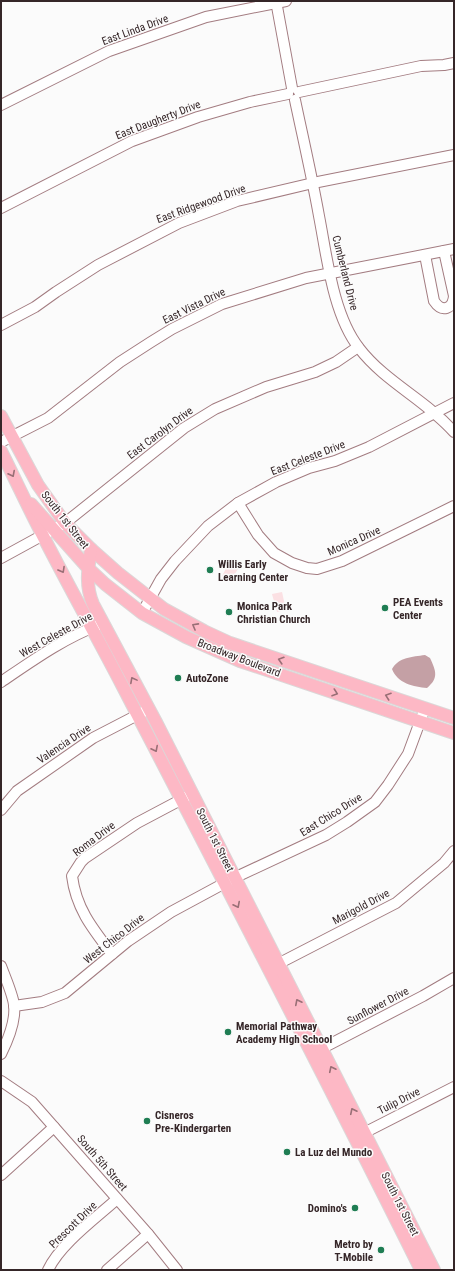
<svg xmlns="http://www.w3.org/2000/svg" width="455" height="1271" viewBox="0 0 455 1271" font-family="'Roboto Condensed',sans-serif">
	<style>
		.green { fill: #fbe0e3 }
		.water { fill: #c4a0a5 }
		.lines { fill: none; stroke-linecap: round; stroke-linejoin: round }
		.minor-casing { stroke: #a37c81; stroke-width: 12 }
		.major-casing { stroke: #dbd8d8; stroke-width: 14 }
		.minor { stroke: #fff; stroke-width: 10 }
		.major { stroke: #fdb8c5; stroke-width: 12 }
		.oneway { stroke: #996f76 }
		.poi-dot { fill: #1f7d53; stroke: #fbfbfb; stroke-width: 1.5 }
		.labels { text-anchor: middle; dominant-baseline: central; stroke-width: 3; stroke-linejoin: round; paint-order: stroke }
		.street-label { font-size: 11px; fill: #352628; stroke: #fbfbfb }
		.poi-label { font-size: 11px; font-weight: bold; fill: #352628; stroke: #fbfbfb; text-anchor: start }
	</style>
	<rect width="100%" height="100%" fill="#fbfbfb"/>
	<g class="green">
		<polygon points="230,561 239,567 231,581 222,576"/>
		<polygon points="282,592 286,610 277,612 272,594"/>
	</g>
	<path class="water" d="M425,655L430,658C436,671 439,678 427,688C414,687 397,683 392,669C399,657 412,657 425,655Z"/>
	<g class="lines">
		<g class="minor-casing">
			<g id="minor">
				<polyline points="276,1 292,88"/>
				<polyline points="299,92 421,66 444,65 454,63"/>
				<path d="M295,100C303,138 312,177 319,216C327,257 333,315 359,348C385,382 426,400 454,432"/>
				<polyline points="1,105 109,51 206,17 286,1"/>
				<polyline points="1,208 132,141 198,117 250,102 288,94"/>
				<path d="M425,255L434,301C442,313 453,309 454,296L444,251"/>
				<polyline points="1,325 35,307 56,292 98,265 179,223 237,201 313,183 454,155"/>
				<polyline points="1,442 48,418 120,362 151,342 172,329 222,304 306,278 454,249"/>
				<polyline points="238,503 258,535 274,553 292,563 307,568 317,569 342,561 454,506"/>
				<polyline points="1,558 65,523 184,428 215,409 266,387 315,372 336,362 358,347"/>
				<polyline points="142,613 161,579 175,561 208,526 238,503 276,482 309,468 335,461 369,447 454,403"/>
				<path d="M1,682C32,661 64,638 99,625"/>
				<polyline points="1,810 17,791 93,738 149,709"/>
				<path d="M112,954C92,928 76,908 72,876L81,862L85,858L137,823L188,796"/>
				<path d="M1,966C5,977 13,995 14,1005C16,1021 8,1040 1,1054"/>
				<polyline points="272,967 396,903 444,863 454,851"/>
				<polyline points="14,1006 42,1002 65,993 128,941 171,912 234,878 326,835 347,822 375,802 388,785 408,754 425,708"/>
				<polyline points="315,1052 423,996 454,978"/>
				<polyline points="1,1081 32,1102 149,1235 177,1270"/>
				<polyline points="358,1136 454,1087"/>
				<polyline points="1,1175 54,1127"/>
				<path d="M48,1270C60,1244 96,1218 117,1199"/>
				<polyline points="107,1270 148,1234"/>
			</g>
		</g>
		<g class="major-casing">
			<g id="major">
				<polyline points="1,416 38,485 65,523 91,549 118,573 164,609 204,631 230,643 454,718"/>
				<path d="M1,451C15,479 28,507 42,534C68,585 96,635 122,685C223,880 324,1074 421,1270"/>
				<polyline points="31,504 88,568 105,584 142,613 186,637 240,661 454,733"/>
				<path d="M91,549C88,569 85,585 93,604L156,722L434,1270"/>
			</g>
		</g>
		<use href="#minor" class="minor"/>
		<use href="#major" class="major"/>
	</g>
	<defs><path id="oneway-chevron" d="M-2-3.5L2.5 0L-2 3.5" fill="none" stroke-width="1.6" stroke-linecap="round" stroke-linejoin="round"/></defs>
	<g class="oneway">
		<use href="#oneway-chevron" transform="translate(12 474) rotate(63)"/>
		<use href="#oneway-chevron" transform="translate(62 570) rotate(61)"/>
		<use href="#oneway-chevron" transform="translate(195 626) rotate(-151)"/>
		<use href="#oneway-chevron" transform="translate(281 660) rotate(-163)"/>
		<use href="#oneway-chevron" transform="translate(133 680) rotate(-118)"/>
		<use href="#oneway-chevron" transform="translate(335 693) rotate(19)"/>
		<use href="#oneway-chevron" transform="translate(388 696) rotate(-161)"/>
		<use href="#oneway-chevron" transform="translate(155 749) rotate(63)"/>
		<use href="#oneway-chevron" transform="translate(237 905) rotate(63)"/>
		<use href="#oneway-chevron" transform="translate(298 1002) rotate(-117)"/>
		<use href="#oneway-chevron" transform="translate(332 1069) rotate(-116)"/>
		<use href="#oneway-chevron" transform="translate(353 1111) rotate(-116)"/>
	</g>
	<g class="poi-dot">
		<circle cx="210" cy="570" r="4"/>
		<circle cx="385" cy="608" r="4"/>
		<circle cx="229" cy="612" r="4"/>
		<circle cx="178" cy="678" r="4"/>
		<circle cx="228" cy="1032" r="4"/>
		<circle cx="147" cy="1121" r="4"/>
		<circle cx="287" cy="1152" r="4"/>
		<circle cx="355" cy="1208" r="4"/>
		<circle cx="381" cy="1250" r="4"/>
	</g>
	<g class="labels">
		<g class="street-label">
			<text transform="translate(135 30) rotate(-20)">East Linda Drive</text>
			<text transform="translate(158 120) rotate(-21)">East Daugherty Drive</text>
			<text transform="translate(201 204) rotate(-20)">East Ridgewood Drive</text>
			<text transform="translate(345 273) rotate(76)">Cumberland Drive</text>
			<text transform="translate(194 306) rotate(-26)">East Vista Drive</text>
			<text transform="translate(160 433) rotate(-37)">East Carolyn Drive</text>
			<text transform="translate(308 458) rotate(-21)">East Celeste Drive</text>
			<text transform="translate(65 520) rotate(52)">South 1st Street</text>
			<text transform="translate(354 541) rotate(-24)">Monica Drive</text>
			<text transform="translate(56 635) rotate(-29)">West Celeste Drive</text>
			<text transform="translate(239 658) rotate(21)">Broadway Boulevard</text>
			<text transform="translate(64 744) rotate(-34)">Valencia Drive</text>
			<text transform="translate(331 815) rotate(-32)">East Chico Drive</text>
			<text transform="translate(94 839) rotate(-37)">Roma Drive</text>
			<text transform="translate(215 840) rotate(63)">South 1st Street</text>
			<text transform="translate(361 907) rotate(-28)">Marigold Drive</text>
			<text transform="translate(114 939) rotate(-38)">West Chico Drive</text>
			<text transform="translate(378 1006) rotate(-28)">Sunflower Drive</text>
			<text transform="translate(399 1101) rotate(-27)">Tulip Drive</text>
			<text transform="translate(102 1163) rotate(49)">South 5th Street</text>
			<text transform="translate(400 1204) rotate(63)">South 1st Street</text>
			<text transform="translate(73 1225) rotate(-44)">Prescott Drive</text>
		</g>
		<g class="poi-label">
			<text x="218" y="564">Willis Early<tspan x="218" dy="13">Learning Center</tspan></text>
			<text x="393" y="602">PEA Events<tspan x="393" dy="13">Center</tspan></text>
			<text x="237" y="606">Monica Park<tspan x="237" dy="13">Christian Church</tspan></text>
			<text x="186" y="678">AutoZone</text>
			<text x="236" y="1026">Memorial Pathway<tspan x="236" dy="13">Academy High School</tspan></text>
			<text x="155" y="1115">Cisneros<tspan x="155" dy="13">Pre-Kindergarten</tspan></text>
			<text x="295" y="1152">La Luz del Mundo</text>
			<text x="347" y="1208" text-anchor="end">Domino's</text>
			<text x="373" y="1244" text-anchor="end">Metro by<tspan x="373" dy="13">T-Mobile</tspan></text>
		</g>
	</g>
	<rect width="455" height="1271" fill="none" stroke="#352628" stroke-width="4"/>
</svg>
